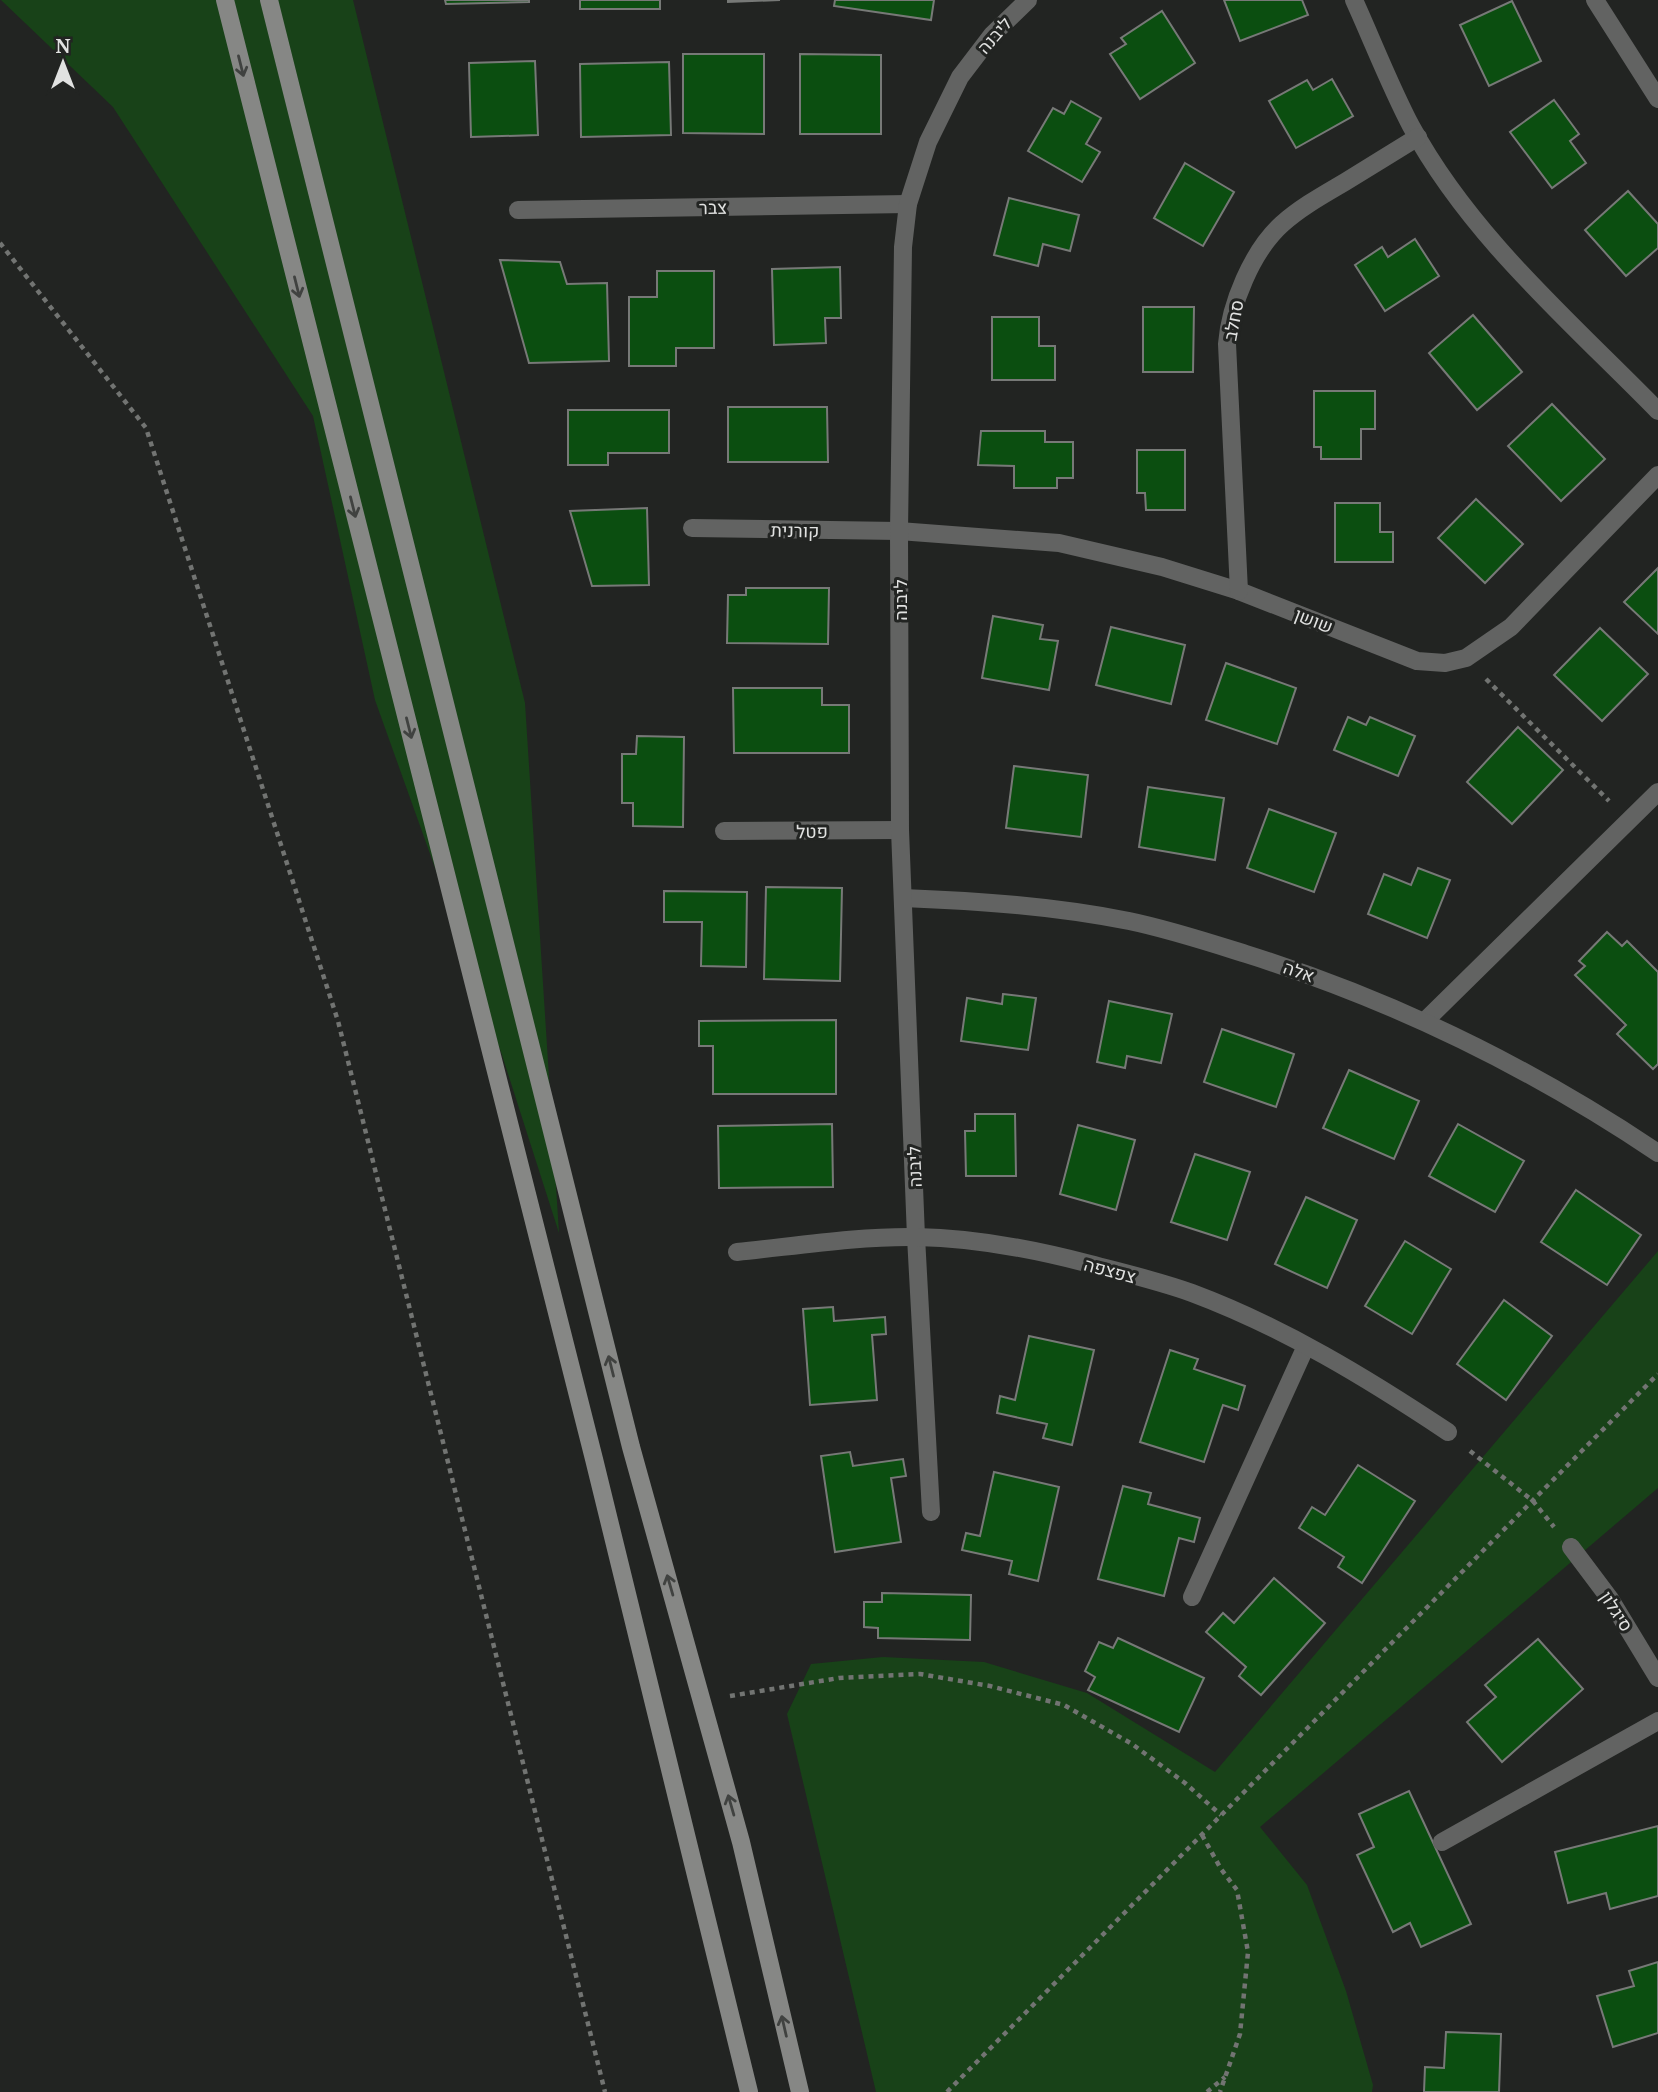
<svg xmlns="http://www.w3.org/2000/svg" width="1658" height="2092" viewBox="0 0 1658 2092" font-family="'Noto Serif',Heebo,serif">
	<style>
		.green { fill: #184218 }
		.building { fill: #0b4e10; stroke: #777977; stroke-width: 2 }
		.lines { fill: none; stroke-linecap: round; stroke-linejoin: round }
		.path { stroke: #727472; stroke-width: 4.5; stroke-dasharray: 5 5; stroke-linecap: butt }
		.service { stroke: #626362; stroke-width: 18 }
		.minor { stroke: #626362; stroke-width: 18 }
		.tertiary { stroke: #626362; stroke-width: 18 }
		.secondary { stroke: #868785; stroke-width: 18 }
		.oneway { stroke: #404240 }
		.labels { text-anchor: middle; dominant-baseline: central; stroke-width: 6; stroke-linejoin: round; paint-order: stroke }
		.street-label { font-size: 18px; fill: #e1e2e1; stroke: #222422 }
	</style>
	<rect width="100%" height="100%" fill="#222422"/>
	<g class="green">
		<polygon points="1,0 353,0 525,703 559,1233 502,1055 375,700 313,416 113,107"/>
		<polygon points="1658,1251 1658,1488 1260,1827 1307,1885 1346,1991 1373,2085 1372,2092 876,2092 787,1714 811,1664 883,1657 984,1662 1087,1693 1215,1772"/>
	</g>
	<g class="building">
		<polygon points="445,0 529,0 529,2 446,4"/>
		<rect x="580" y="0" width="80" height="9"/>
		<polygon points="728,0 780,0 728,2"/>
		<polygon points="835,0 934,0 931,20 834,6"/>
		<polygon points="1224,0 1302,0 1308,15 1240,41"/>
		<polygon points="1512,1 1541,61 1489,86 1460,25"/>
		<polygon points="1162,11 1195,63 1140,99 1110,54 1126,44 1121,38"/>
		<polygon points="683,54 764,54 764,134 683,133"/>
		<polygon points="800,54 881,55 881,134 800,134"/>
		<polygon points="535,61 538,135 471,137 469,63"/>
		<polygon points="669,62 671,135 581,137 580,64"/>
		<polygon points="1332,79 1353,116 1296,148 1269,101 1307,80 1313,90"/>
		<polygon points="1554,100 1579,134 1570,141 1586,163 1552,188 1510,132"/>
		<polygon points="1071,101 1101,118 1086,144 1100,152 1082,182 1028,151 1053,108 1064,114"/>
		<polygon points="1185,163 1234,192 1203,246 1154,218"/>
		<polygon points="1628,191 1658,224 1658,248 1626,276 1585,230"/>
		<polygon points="1009,198 1079,215 1070,251 1043,244 1038,266 994,255"/>
		<polygon points="1415,239 1439,276 1385,311 1355,265 1382,247 1388,257"/>
		<polygon points="500,260 560,262 567,284 607,283 609,361 529,363"/>
		<polygon points="840,267 841,318 825,318 826,343 774,345 772,269"/>
		<polygon points="657,271 714,271 714,348 676,348 676,366 629,366 629,297 657,297"/>
		<polygon points="1143,307 1194,307 1193,372 1143,372"/>
		<polygon points="1473,315 1522,372 1477,410 1429,353"/>
		<polygon points="992,317 1039,317 1039,346 1055,346 1055,380 992,380"/>
		<polygon points="1314,391 1375,391 1375,429 1361,429 1361,459 1321,459 1321,447 1314,447"/>
		<polygon points="1552,404 1605,459 1561,501 1508,446"/>
		<polygon points="728,407 827,407 828,462 728,462"/>
		<polygon points="568,410 669,410 669,453 608,453 608,465 568,465"/>
		<polygon points="981,431 1045,431 1045,442 1073,442 1073,478 1057,478 1057,488 1014,488 1014,466 978,465"/>
		<polygon points="1137,450 1185,450 1185,510 1146,510 1145,493 1137,493"/>
		<polygon points="1476,499 1523,544 1485,583 1438,538"/>
		<polygon points="1335,503 1380,503 1380,532 1393,532 1393,562 1335,562"/>
		<polygon points="647,508 649,585 592,586 570,511"/>
		<polygon points="1658,568 1658,634 1624,602"/>
		<polygon points="746,588 829,588 828,644 727,643 728,595 746,595"/>
		<polygon points="993,616 1043,625 1040,639 1058,641 1049,690 982,678"/>
		<polygon points="1111,627 1185,645 1171,704 1096,685"/>
		<polygon points="1600,628 1648,674 1602,721 1554,675"/>
		<polygon points="1226,663 1296,688 1277,744 1206,720"/>
		<polygon points="733,688 822,688 822,705 849,705 849,753 734,753"/>
		<polygon points="1348,717 1366,725 1370,717 1415,736 1398,776 1334,750"/>
		<polygon points="1518,727 1563,770 1512,824 1467,782"/>
		<polygon points="637,736 684,737 683,827 633,826 633,803 622,803 622,754 636,754"/>
		<polygon points="1014,766 1088,775 1081,837 1006,828"/>
		<polygon points="1148,787 1224,798 1215,860 1139,847"/>
		<polygon points="1269,809 1336,833 1314,892 1247,868"/>
		<polygon points="1418,868 1450,880 1427,938 1368,914 1384,874 1411,885"/>
		<polygon points="766,887 842,888 840,981 764,979"/>
		<polygon points="664,891 747,892 746,967 701,966 702,922 664,922"/>
		<polygon points="1607,932 1622,946 1627,941 1658,972 1658,1064 1653,1069 1617,1034 1626,1025 1575,975 1585,966 1579,961"/>
		<polygon points="1003,994 1036,998 1028,1050 961,1041 967,998 1002,1004"/>
		<polygon points="1109,1001 1172,1014 1161,1063 1127,1056 1125,1068 1097,1062"/>
		<polygon points="836,1020 836,1094 713,1094 713,1046 699,1046 699,1021"/>
		<polygon points="1222,1029 1294,1054 1276,1107 1204,1082"/>
		<polygon points="1349,1070 1419,1101 1394,1159 1323,1128"/>
		<polygon points="975,1114 1015,1114 1016,1176 966,1176 965,1131 975,1131"/>
		<polygon points="832,1124 833,1187 719,1188 718,1126"/>
		<polygon points="1458,1124 1524,1161 1495,1212 1429,1176"/>
		<polygon points="1078,1125 1135,1140 1116,1210 1060,1194"/>
		<polygon points="1195,1154 1250,1172 1227,1240 1171,1222"/>
		<polygon points="1576,1190 1641,1235 1607,1285 1541,1242"/>
		<polygon points="1306,1197 1357,1220 1327,1288 1275,1264"/>
		<polygon points="1405,1241 1451,1269 1412,1334 1365,1306"/>
		<polygon points="1504,1300 1552,1336 1506,1400 1457,1364"/>
		<polygon points="833,1307 834,1321 885,1317 886,1334 872,1335 877,1400 810,1405 803,1309"/>
		<polygon points="1029,1336 1094,1350 1072,1445 1043,1438 1047,1424 997,1413 1000,1396 1015,1400"/>
		<polygon points="1170,1350 1198,1359 1194,1369 1245,1386 1238,1410 1223,1405 1204,1462 1140,1442"/>
		<polygon points="850,1452 853,1466 903,1459 906,1476 891,1478 901,1542 835,1552 821,1456"/>
		<polygon points="1358,1465 1415,1501 1362,1583 1338,1567 1344,1557 1299,1528 1312,1507 1325,1515"/>
		<polygon points="994,1472 1059,1487 1038,1581 1009,1574 1012,1561 962,1550 966,1533 980,1536"/>
		<polygon points="1123,1486 1151,1493 1148,1504 1200,1518 1194,1542 1179,1538 1164,1596 1098,1579"/>
		<polygon points="1274,1578 1325,1623 1261,1695 1239,1676 1246,1667 1206,1632 1223,1613 1234,1623"/>
		<polygon points="882,1593 971,1595 970,1640 878,1638 878,1628 864,1627 864,1602 882,1602"/>
		<polygon points="1118,1638 1204,1678 1179,1732 1088,1690 1095,1677 1085,1671 1099,1642 1113,1648"/>
		<polygon points="1538,1639 1583,1689 1502,1762 1467,1722 1496,1697 1485,1685"/>
		<polygon points="1409,1791 1471,1924 1421,1947 1410,1923 1393,1932 1357,1855 1374,1847 1359,1814"/>
		<polygon points="1658,1826 1658,1896 1610,1909 1606,1893 1568,1903 1555,1852"/>
		<polygon points="1658,1962 1658,2033 1613,2047 1597,1996 1634,1986 1629,1971"/>
		<polygon points="1446,2032 1501,2034 1499,2092 1424,2092 1425,2067 1444,2068"/>
	</g>
	<g class="lines">
		<g class="path">
			<polyline points="0,243 146,428 338,1021 605,2092"/>
			<polyline points="1486,679 1609,801"/>
			<polyline points="1470,1451 1533,1501 1554,1527"/>
			<polyline points="730,1696 839,1678 920,1674 990,1686 1064,1705 1132,1744 1185,1783 1221,1815"/>
			<polyline points="1202,1835 1221,1869 1237,1890 1248,1952 1240,2034 1220,2092"/>
			<polyline points="947,2092 1658,1374"/>
			<polyline points="1207,2092 1225,2077"/>
		</g>
		<g class="service">
			<polyline points="1425,1021 1658,792"/>
			<polyline points="916,1237 931,1512"/>
			<polyline points="1192,1597 1306,1346"/>
			<polyline points="1442,1842 1658,1721"/>
		</g>
		<g class="minor">
			<path d="M1354,0C1373,42 1390,86 1411,126C1471,237 1571,322 1658,411"/>
			<polyline points="518,210 908,204"/>
			<polyline points="692,528 899,531 1059,543 1162,567 1239,591 1417,661 1445,663 1466,658 1511,627 1658,475"/>
			<path d="M1239,591L1227,344C1230,305 1252,251 1282,224C1301,207 1323,195 1345,182C1369,167 1394,152 1418,137"/>
			<polyline points="724,831 900,830"/>
			<path d="M903,898C979,901 1054,906 1129,921C1168,929 1208,942 1246,954C1393,1000 1530,1067 1658,1153"/>
			<polyline points="916,1237 900,830 899,531 903,247 908,204 928,142 960,77 992,35 1028,0"/>
			<path d="M737,1252C796,1246 857,1236 917,1237C975,1238 1033,1249 1090,1264C1124,1273 1159,1281 1192,1293C1283,1327 1367,1378 1448,1432"/>
			<polyline points="1571,1547 1610,1599 1658,1678"/>
		</g>
		<polyline class="tertiary" points="1595,0 1658,99"/>
		<g class="secondary">
			<polyline points="225,0 594,1459 749,2092"/>
			<polyline points="269,0 631,1447 741,1842 800,2092"/>
		</g>
	</g>
	<defs><path id="oneway-shaft" d="M-6 0H5M1.5-3L5.5 0L1.5 3" fill="none" stroke-width="1.6" stroke-linecap="round" stroke-linejoin="round" transform="scale(1.75)"/></defs>
	<g class="oneway">
		<use href="#oneway-shaft" transform="translate(241 66) rotate(76)"/>
		<use href="#oneway-shaft" transform="translate(297 287) rotate(76)"/>
		<use href="#oneway-shaft" transform="translate(353 507) rotate(76)"/>
		<use href="#oneway-shaft" transform="translate(409 728) rotate(76)"/>
		<use href="#oneway-shaft" transform="translate(611 1366) rotate(-104)"/>
		<use href="#oneway-shaft" transform="translate(670 1585) rotate(-106)"/>
		<use href="#oneway-shaft" transform="translate(731 1805) rotate(-106)"/>
		<use href="#oneway-shaft" transform="translate(784 2026) rotate(-103)"/>
	</g>
	<g class="labels">
		<g class="street-label">
			<text transform="translate(994 35) rotate(-49)">ליבנה</text>
			<text transform="translate(713 207) rotate(-1)">צבר</text>
			<text transform="translate(1233 320) rotate(-79)">סחלב</text>
			<text transform="translate(795 530) rotate(1)">קורנית</text>
			<text transform="translate(900 600) rotate(-90)">ליבנה</text>
			<text transform="translate(1314 620) rotate(21)">שושן</text>
			<text transform="translate(812 831) rotate(-1)">פטל</text>
			<text transform="translate(1299 971) rotate(19)">אלה</text>
			<text transform="translate(914 1167) rotate(-92)">ליבנה</text>
			<text transform="translate(1110 1270) rotate(15)">צפצפה</text>
			<text transform="translate(1617 1611) rotate(57)">סיגלון</text>
		</g>
	</g>
	<g transform="translate(63 63)" stroke="#222422" stroke-width="5" paint-order="stroke">
	<path d="M0-5L12 26L0 18L-12 26Z" fill="#e1e2e1"/>
	<text y="-10" font-size="19" font-weight="bold" text-anchor="middle" fill="#e1e2e1">N</text>
	</g>
</svg>
